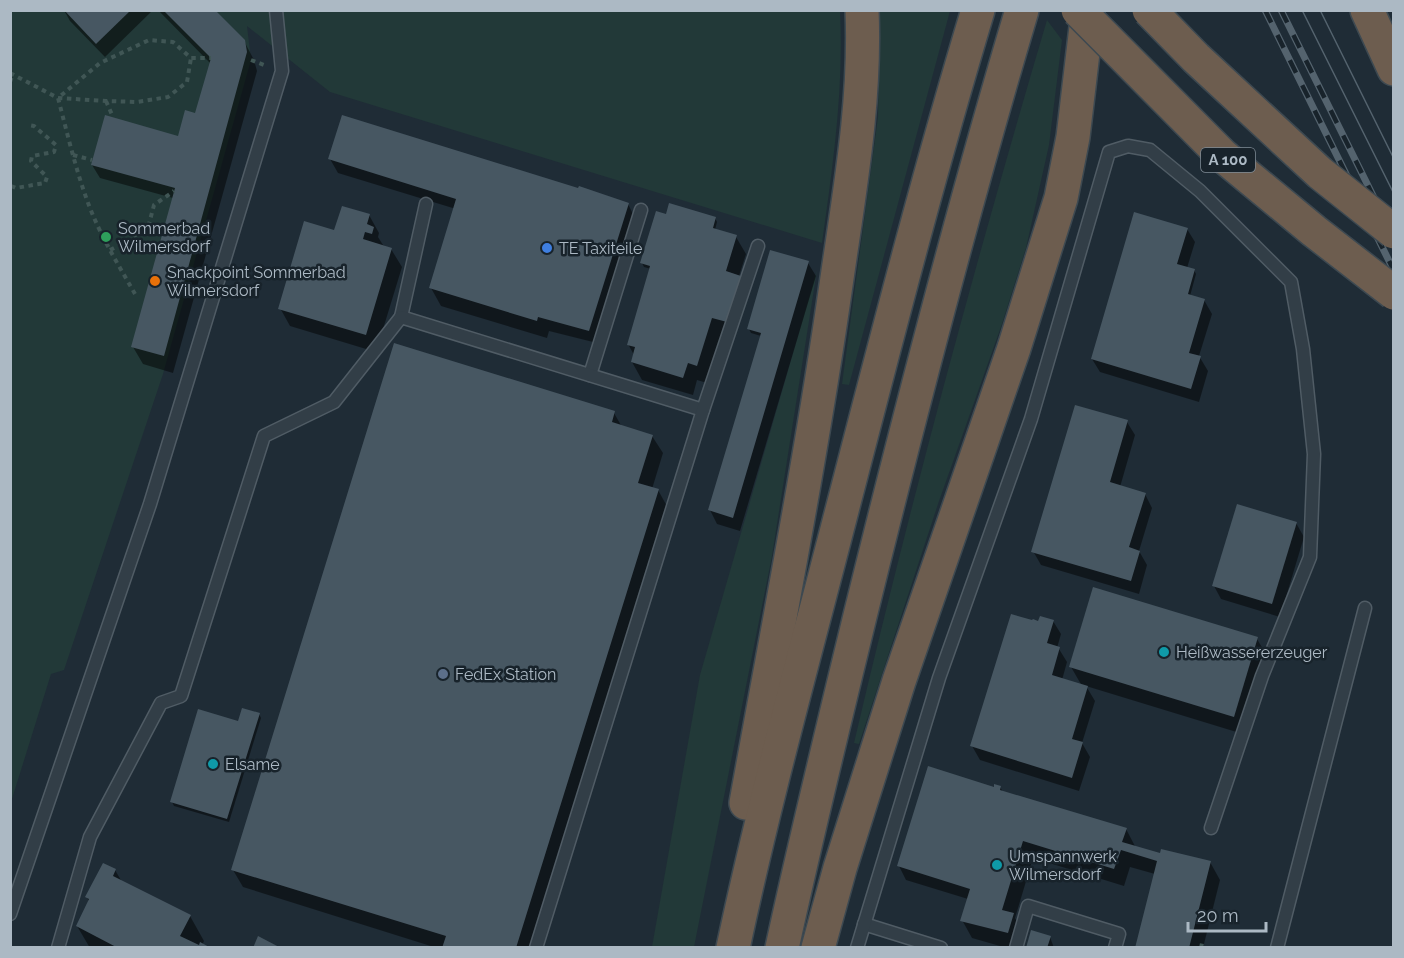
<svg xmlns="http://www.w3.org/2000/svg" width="1404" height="958" viewBox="0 0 1404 958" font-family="Raleway,sans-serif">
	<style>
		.green { fill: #223938 }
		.shadow { fill: #0007 }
		.building { fill: #475762 }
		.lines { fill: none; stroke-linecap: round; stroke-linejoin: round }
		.service-casing { stroke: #505c65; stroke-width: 15 }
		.motorway-casing { stroke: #3d4951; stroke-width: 36 }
		.path { stroke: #405655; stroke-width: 4; stroke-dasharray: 4.5 4.5; stroke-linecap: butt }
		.service { stroke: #323e47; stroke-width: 12 }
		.motorway { stroke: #6d5d4f; stroke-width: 33 }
		.tram { stroke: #54636e; stroke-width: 1.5 }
		.rail-casing { stroke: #54636e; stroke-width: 7 }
		.rail { stroke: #18232b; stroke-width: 4.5; stroke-dasharray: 14; stroke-linecap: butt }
		.motorway-bridge-casing { stroke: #3d4951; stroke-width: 36; stroke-linecap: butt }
		.motorway-bridge { stroke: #6d5d4f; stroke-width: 33 }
		.leisure-dot { fill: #2e9e5b; stroke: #18232b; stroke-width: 2 }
		.shop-dot { fill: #3f7fe0; stroke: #18232b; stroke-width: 2 }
		.food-dot { fill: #e8710a; stroke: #18232b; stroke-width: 2 }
		.culture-dot { fill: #0f9aa8; stroke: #18232b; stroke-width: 2 }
		.service-dot { fill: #5c6f8a; stroke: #18232b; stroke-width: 2 }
		.labels { text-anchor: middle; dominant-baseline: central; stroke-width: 5; stroke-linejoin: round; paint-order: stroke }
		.shield { fill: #18232b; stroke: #808c96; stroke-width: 1.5 }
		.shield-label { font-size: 15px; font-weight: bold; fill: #acb9c4 }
		.poi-label { font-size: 16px; fill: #acb9c4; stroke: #18232b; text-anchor: start }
	</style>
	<rect width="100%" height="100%" fill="#1f2c36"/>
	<g class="green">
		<path d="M11,11H840C844,89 833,165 822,243L330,92L247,26L251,60L163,374L64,670L51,674L11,802Z"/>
		<polygon points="880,11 950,11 849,385 842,384 878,117"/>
		<path d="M1047,20L1062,40L1049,145L1026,248L1002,324L939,501L859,744L854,743C911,500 976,260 1047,20Z"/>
		<polygon points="817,270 772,556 694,947 652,947 700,675"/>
	</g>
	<g class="shadow">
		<polygon points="64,10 153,10 105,57 70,21"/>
		<polygon points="158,10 213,10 244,41 254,60 257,71 173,373 143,364 133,347 173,198 100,178 92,165 179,138 196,117 211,64"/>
		<polygon points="330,159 628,204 635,218 597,343 549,331 547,338 441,306 431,288 456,209 338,173"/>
		<polygon points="369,215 379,233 378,237 383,245 391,249 402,267 376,352 290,326 280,308 336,232"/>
		<polygon points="667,216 715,218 717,222 715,230 736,237 746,254 739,276 745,286 731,330 723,328 707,383 697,380 693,395 642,380 632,362 634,355 628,344 651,269 644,267 642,263"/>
		<polygon points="1187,229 1195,242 1187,268 1194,270 1196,274 1190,296 1204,300 1212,314 1199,356 1208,371 1199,402 1100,372 1092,359"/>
		<polygon points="808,263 816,276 740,531 717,524 710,510 761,336 751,333 749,329"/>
		<polygon points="614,413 622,427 652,436 663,453 652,489 658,490 668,508 532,948 437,948 243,887 233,870"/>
		<polygon points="1127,422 1135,435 1120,487 1145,494 1152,508 1139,551 1147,565 1139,594 1041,565 1033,551"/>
		<polygon points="1296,523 1304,537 1280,617 1221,599 1214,586"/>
		<polygon points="1053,621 1061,634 1057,648 1059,649 1067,662 1062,680 1082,686 1071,667 1257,639 1267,656 1243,734 1086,686 1095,701 1082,743 1090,757 1079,791 980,760 972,746 1039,622"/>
		<polygon points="259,714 261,718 229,822 174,806 172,802 239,723"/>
		<polygon points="1000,787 1003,792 1126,829 1136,848 1161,855 1210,862 1220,880 1203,948 1136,948 1155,874 1130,867 1124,886 1033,858 1015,918 1023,932 1019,948 1007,948 972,938 962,920 968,899 906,880 899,866 995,789"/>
		<polygon points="115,870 122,882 190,916 204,941 202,945 208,948 90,948 77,926 89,902 87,897"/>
		<polygon points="1050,937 1054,948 1027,948"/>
	</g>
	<g class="building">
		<polygon points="64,10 131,10 96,44"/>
		<polygon points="163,10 215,10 245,40 247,52 164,356 131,347 175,188 91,165 105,115 178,136 185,110 195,113 211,58"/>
		<polygon points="342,115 578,188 579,186 629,203 589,331 538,317 537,321 429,288 456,199 328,159"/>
		<polygon points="669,203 716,217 713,228 737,235 726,271 741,276 727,322 712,318 697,366 688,363 683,378 631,362 635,347 627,345 650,266 640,263 656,211 666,214"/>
		<polygon points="342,206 370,214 367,224 374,227 372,234 365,232 363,239 392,248 366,335 278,309 304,221 334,230"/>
		<polygon points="1134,212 1188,228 1177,264 1195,269 1188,294 1205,299 1189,353 1201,356 1191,389 1091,359"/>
		<polygon points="770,250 809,261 733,518 708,510 761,333 747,329"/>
		<polygon points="394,343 615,411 612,422 653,435 638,483 659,489 516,948 442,948 446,936 231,870"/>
		<polygon points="1075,405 1128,420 1110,482 1146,493 1129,547 1140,551 1131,581 1031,552"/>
		<polygon points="1237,504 1297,522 1272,604 1212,586"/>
		<polygon points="1093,587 1258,637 1234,717 1069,667"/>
		<polygon points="1011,614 1032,620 1033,619 1038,621 1040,616 1054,620 1047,643 1060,647 1052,675 1088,686 1072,739 1083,742 1072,778 970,746"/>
		<polygon points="242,708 260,713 227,819 170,802 198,709 238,721"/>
		<polygon points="928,766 994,787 994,784 1001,786 1000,790 1127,828 1122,842 1160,853 1161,849 1211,861 1189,948 1135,948 1157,861 1121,850 1114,869 1023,841 1002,910 1014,913 1008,933 960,921 970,889 897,866"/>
		<polygon points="103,863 116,869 113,876 191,915 180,936 199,945 200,942 211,948 118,948 76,926 89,899 85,897"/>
		<polygon points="1031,930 1051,936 1047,948 1026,948"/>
		<polygon points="258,936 281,948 253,948"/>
	</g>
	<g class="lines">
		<g class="service-casing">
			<g id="service">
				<polyline points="401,317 426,204"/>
				<polyline points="590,375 641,210"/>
				<polyline points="10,914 150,504 282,71 276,10"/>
				<polyline points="864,924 941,948"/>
				<polyline points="58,948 90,837 161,703 181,696 264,436 334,402 401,317 703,410"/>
				<polyline points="536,948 703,410 758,246"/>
				<polyline points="857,948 939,678 1031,419 1109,152 1128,146 1150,150 1200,191 1291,282 1303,349 1314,454 1310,557 1262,676 1211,828"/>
				<polyline points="1016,948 1028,906 1119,934 1115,948"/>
				<polyline points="1277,948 1365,608"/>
			</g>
		</g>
		<g class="motorway-casing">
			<g id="motorway">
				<polyline points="1367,10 1394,69"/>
				<path d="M746,803C777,631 811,459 836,285C849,194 866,103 862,10"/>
				<path d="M733,948C762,811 799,676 834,541C880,364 925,186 978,10"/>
				<path d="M782,948C806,837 833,727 860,616C910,413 962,211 1022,10"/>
				<polyline points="818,948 840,868 899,681 1014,348 1061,198 1073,137 1088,10"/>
			</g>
		</g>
		<g class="path">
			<polyline points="251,60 264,65"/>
			<polyline points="10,73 58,98 106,101 137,102 168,97 187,82 191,58"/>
			<polyline points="10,82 13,74"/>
			<polyline points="106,101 113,117"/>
			<polyline points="73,155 92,160"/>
			<polyline points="11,186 16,188 45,183 47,177 31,161 32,156 54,152 56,145 34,126 29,125"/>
			<polyline points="110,250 128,241 149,224 154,205 174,191"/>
			<path d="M135,294C118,264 99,234 87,200C75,167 67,132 58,98L100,63L149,40L173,42L191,58H211"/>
			<polyline points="1201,948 1202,943"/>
		</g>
		<use href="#service" class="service"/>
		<use href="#motorway" class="motorway"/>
		<g class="tram">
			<polyline points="1302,10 1394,194"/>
			<polyline points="1320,10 1394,159"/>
		</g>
		<g class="rail-casing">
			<g id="rail">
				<polyline points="1265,10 1394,271"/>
				<polyline points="1281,10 1394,238"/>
			</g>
		</g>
		<use href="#rail" class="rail"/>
		<g class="motorway-bridge-casing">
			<g id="motorway-bridge">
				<polyline points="1078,10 1222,155 1314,231 1394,293"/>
				<polyline points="1149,10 1196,58 1320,173 1394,232"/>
			</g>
		</g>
		<use href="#motorway-bridge" class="motorway-bridge"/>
	</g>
	<circle class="leisure-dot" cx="106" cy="237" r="6"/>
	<circle class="shop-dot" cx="547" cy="248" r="6"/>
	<circle class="food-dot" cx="155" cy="281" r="6"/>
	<g class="culture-dot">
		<circle cx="1164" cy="652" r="6"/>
		<circle cx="213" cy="764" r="6"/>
		<circle cx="997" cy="865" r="6"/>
	</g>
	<circle class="service-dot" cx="443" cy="674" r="6"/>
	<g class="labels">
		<rect class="shield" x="1201" y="148" width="54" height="24" rx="4.5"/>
		<g class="shield-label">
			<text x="1228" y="160">A 100</text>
		</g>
		<g class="poi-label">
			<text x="118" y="228">Sommerbad<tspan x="118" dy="18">Wilmersdorf</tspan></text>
			<text x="559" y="248">TE Taxiteile</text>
			<text x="167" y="272">Snackpoint Sommerbad<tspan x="167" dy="18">Wilmersdorf</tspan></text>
			<text x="1176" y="652">Heißwassererzeuger</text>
			<text x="455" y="674">FedEx Station</text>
			<text x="225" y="764">Elsame</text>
			<text x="1009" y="856">Umspannwerk<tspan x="1009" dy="18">Wilmersdorf</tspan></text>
		</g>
	</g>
	<rect width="1404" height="958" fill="none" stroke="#acb9c4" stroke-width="24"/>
	<path d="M1188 922v9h78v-9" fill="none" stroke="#acb9c4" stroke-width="3"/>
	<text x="1197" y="922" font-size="18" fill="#acb9c4" stroke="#18232b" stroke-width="4.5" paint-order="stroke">20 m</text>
</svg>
